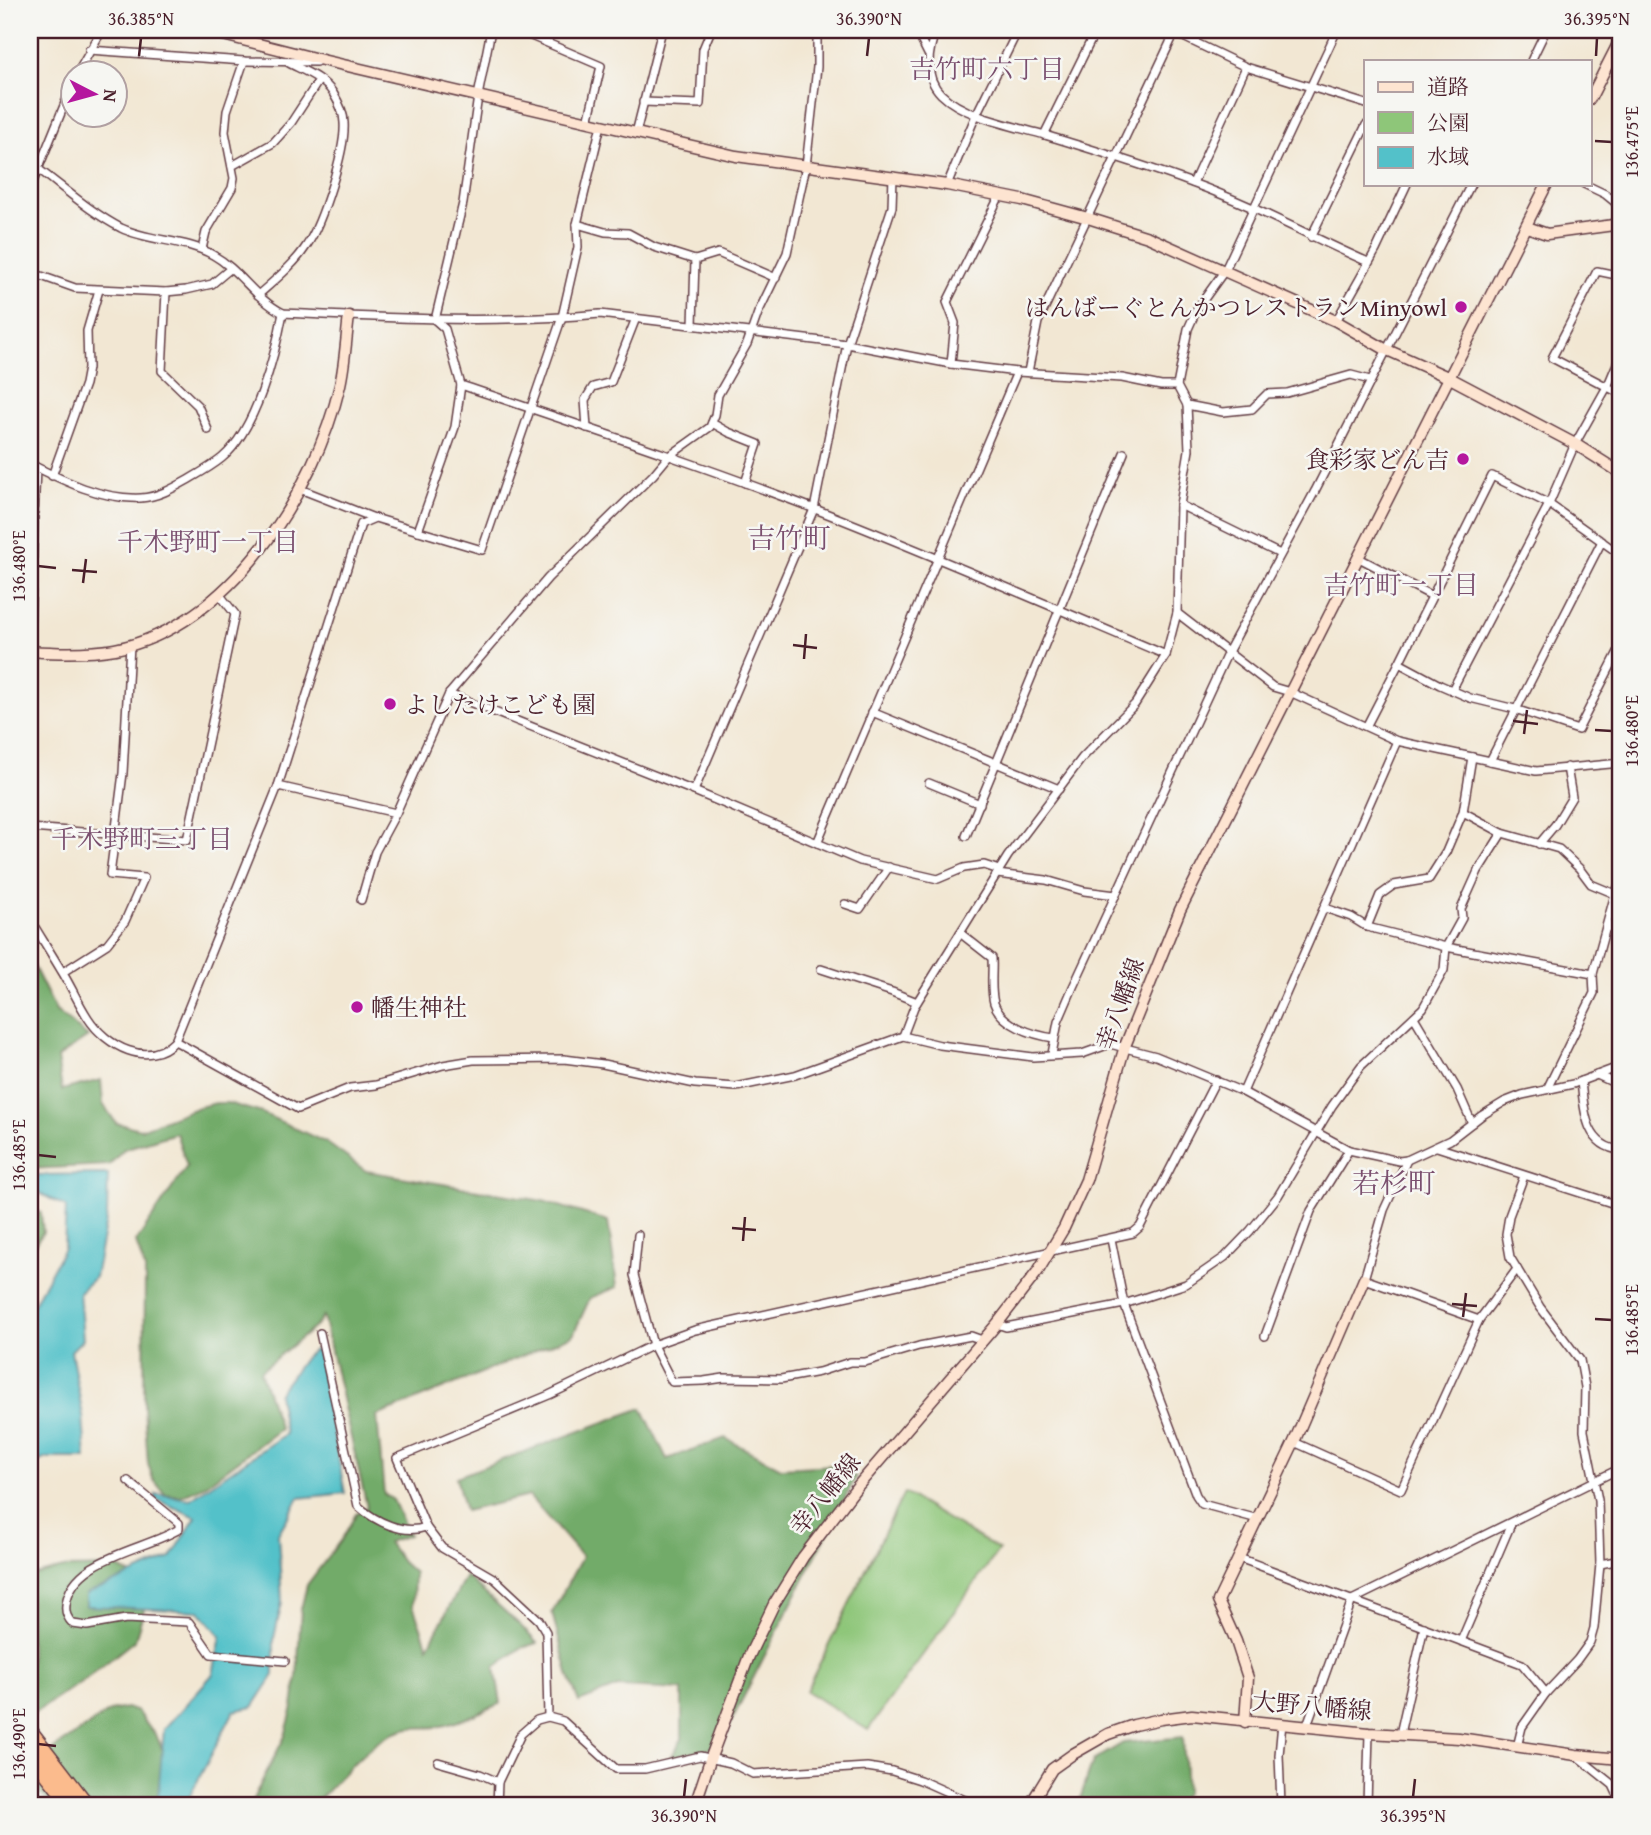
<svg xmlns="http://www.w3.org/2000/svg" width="1651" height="1835" viewBox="0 0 1651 1835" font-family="'Gentium Book Plus','Noto Serif JP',serif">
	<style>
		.green { fill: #8ec679; stroke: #6c7252; stroke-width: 2 }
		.forest { fill: #72ab69; stroke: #5e654a; stroke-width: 2 }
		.water { fill: #53c1c9; stroke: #4e707a; stroke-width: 2 }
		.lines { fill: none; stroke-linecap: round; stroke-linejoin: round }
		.street-casing { stroke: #633d44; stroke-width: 10 }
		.secondary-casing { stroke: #633d44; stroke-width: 13 }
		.highway-casing { stroke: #633d44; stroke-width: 17 }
		.street { stroke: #fff; stroke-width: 7 }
		.secondary { stroke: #fde4d1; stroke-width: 10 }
		.highway { stroke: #fbbb8d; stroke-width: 14 }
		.ticks { fill: none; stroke: #4a1f2b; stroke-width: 2.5 }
		.poi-dot { fill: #b5179e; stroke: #f6f6f2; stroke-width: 2.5 }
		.labels { text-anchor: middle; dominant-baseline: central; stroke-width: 5; stroke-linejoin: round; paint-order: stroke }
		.poi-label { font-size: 24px; fill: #4a1f2b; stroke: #f6f6f2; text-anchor: end }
		.street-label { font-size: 24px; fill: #4a1f2b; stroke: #f6f6f2 }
		.neighbourhood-label { font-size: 26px; fill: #7b506f; stroke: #f6f6f2 }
		.quarter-label { font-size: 28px; fill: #7b506f; stroke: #f6f6f2 }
		.neatline { fill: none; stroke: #4a1f2b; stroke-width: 2.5 }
		.ticks-label { font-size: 18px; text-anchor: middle; fill: #4a1f2b }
	</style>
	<rect width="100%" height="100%" fill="#f6f6f2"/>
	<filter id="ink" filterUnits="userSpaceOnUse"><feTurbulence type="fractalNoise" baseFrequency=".0143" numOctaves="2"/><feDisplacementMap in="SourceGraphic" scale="14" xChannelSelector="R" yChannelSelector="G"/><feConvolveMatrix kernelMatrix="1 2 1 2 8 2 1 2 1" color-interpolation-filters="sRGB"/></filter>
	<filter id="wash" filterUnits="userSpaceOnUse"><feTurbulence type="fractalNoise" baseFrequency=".00686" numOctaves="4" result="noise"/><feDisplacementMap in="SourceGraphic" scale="28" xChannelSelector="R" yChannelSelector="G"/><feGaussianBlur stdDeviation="1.57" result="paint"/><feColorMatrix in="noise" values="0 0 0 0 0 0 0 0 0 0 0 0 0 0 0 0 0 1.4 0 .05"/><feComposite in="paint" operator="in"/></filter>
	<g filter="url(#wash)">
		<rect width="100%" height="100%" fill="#f2e7d3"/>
		<polygon class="green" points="904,1493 999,1550 868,1730 806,1691"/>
		<g class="forest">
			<path d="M30,959L56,1011L88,1037L57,1058L62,1090L101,1080L103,1104L116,1123L141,1129L199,1107L216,1103H228L262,1113L327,1143L366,1171L543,1201L608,1221L617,1287L590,1298L573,1335L377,1416L384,1494L393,1500L409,1535L388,1542L402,1562L414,1573L413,1605L428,1647L466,1576L521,1626L537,1643L521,1648L495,1667L501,1703C482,1711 462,1722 441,1726C429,1729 416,1726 404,1729C370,1738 338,1781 314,1805H250L285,1736L293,1707L297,1677L301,1609L307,1585L343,1537L356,1514L367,1507L323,1316L316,1326L260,1371L280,1429L204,1486L181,1496L165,1494L153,1479L148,1464L144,1407L145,1270L136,1242L187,1166L176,1133L124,1149L109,1165L30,1169Z"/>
			<polygon points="30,1209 41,1213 43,1232 30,1252"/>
			<polygon points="642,1408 667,1459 725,1438 781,1468 835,1465 856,1477 718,1747 671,1757 682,1739 682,1690 618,1687 579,1702 568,1674 552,1613 582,1557 529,1496 465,1511 456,1477"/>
			<polygon points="116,1567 134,1576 147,1599 135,1640 87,1678 30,1716 30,1576 64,1568"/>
			<path d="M126,1708L138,1712C143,1722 152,1729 158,1739C168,1756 160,1787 156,1805H52C36,1790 28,1786 33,1763L110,1711Z"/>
			<polygon points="1183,1737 1186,1792 1177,1805 1078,1805 1093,1761 1123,1743"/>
		</g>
		<g class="water">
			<polygon points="108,1174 107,1215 95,1277 79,1292 83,1339 71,1351 83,1416 86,1458 47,1458 30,1465 30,1311 64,1248 66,1207 30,1188 30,1175"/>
			<polygon points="317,1348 345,1493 299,1498 278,1534 282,1602 274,1638 274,1675 253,1707 234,1711 185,1805 157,1805 164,1729 213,1674 221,1636 199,1611 86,1606 86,1594 171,1558 196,1517 155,1499 156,1494 190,1499 285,1434 278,1394 306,1356"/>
		</g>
	</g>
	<g filter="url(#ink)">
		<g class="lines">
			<g class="street-casing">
				<g id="street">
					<polyline points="517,30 601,66 588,122"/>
					<polyline points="916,30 928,54"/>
					<path d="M936,30C928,51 923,76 941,94C964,117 1014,126 1045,135C1094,150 1144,165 1192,183C1253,205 1309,236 1368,262"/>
					<polyline points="1169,30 1246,67 1366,104"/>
					<polyline points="89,50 244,61 316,62"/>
					<polyline points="1531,61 1546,30"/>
					<polyline points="77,74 102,30"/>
					<polyline points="643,102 700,104 703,49 711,30"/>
					<polyline points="636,133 662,30"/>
					<polyline points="1044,135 1096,30"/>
					<path d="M30,163C60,184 88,211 121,228C150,242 186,239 213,255C240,270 255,299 283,313C388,318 495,324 600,314L847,344L951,364L1017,372L1122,378L1161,386H1177"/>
					<polyline points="232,166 273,143 291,123 319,80"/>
					<polyline points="1193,183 1246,67"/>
					<polyline points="1584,184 1605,194 1621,207"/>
					<polyline points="947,185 976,115 1018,30"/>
					<polyline points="30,189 74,81"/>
					<polyline points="577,224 605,232 628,233 654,247 695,260 718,253 776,278"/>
					<polyline points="1311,237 1366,125"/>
					<polyline points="202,249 206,232 232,188 234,178 225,132 227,111 244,61"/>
					<polyline points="30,272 75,288 166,292 186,290 212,284 230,269"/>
					<polyline points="1621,276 1597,271 1552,358 1621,394"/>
					<polyline points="166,292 162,371 198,406 208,430"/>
					<path d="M258,295C275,280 295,264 307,245C322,223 346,149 344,123C344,113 338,101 333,93C323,78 304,71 289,63"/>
					<polyline points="435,320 463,203 478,96 491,30"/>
					<polyline points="1336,321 1376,250 1407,184"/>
					<polyline points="693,325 695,260"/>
					<polyline points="951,364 955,323 947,302 1000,195"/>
					<polyline points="1028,372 1038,322 1176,30"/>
					<path d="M461,385C579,425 698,464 815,509C933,555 1050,606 1166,655"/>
					<polyline points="1187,405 1223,412 1252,409 1267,394 1287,393 1351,375 1370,380"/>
					<polyline points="712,423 728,432 758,444 745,483"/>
					<polyline points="587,428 585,400 593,387 611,382 636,318"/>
					<path d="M30,464C64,481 102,500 141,498C157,497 172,489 186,481C198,474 211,467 222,458C256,430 275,355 283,313"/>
					<polyline points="52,476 85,384 88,368 87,331 99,290"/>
					<polyline points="300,489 374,518"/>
					<polyline points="1180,505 1280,554"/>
					<polyline points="418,531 455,427 461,385 445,329 435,320"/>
					<polyline points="1359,558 1432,596"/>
					<polyline points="1177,613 1273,687 1290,692 1397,741 1472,757 1536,771 1621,763"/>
					<polyline points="30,623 36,467"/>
					<polyline points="1399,663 1492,476 1549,504 1621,555"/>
					<polyline points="1452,690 1549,504 1575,444 1608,385 1621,354"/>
					<polyline points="449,694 694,791 860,861 938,879 964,868 984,865 999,870"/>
					<polyline points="872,712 1059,789"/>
					<polyline points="1367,725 1399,663 1440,685 1470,698 1515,709 1578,730 1621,646"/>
					<polyline points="1490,761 1602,541"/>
					<polyline points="929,783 980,804"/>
					<polyline points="278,786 396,813"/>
					<polyline points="694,791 814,509 847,344 892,207 893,176"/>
					<polyline points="30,828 187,840 235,614 220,595"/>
					<polyline points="1502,833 1559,849 1579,868 1591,884 1615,894"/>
					<polyline points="966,836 1124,453"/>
					<polyline points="817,843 1017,372"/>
					<polyline points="1539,844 1555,825 1572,797 1567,767"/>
					<polyline points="997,874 1046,880 1084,891 1116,895"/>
					<polyline points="361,900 375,852 396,813 449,694 548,578 653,475 668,457 710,427 715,415 718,395 747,344 758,313 787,253 806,166 817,67 817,30"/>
					<polyline points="845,904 860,909 889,867"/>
					<polyline points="1325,908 1351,917 1367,927 1446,947 1593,974"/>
					<path d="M30,919C40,936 51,953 61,970C71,986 78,1003 88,1018C106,1046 148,1069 175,1041L278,786L361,524L375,518L482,550L562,317L578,247L577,224L601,125"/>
					<polyline points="1607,925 1621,936"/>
					<polyline points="1367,927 1380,895 1394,885 1429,879 1446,852 1463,812 1472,757"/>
					<path d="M960,933L992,958C993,972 990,989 994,1003C1001,1025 1033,1035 1054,1038"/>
					<polyline points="821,969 892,992 917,1002"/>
					<polyline points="63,972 107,944 125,921 144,878 110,875 123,773 130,645"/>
					<polyline points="1414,1017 1457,1089 1472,1123"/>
					<polyline points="903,1036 914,1007 1008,856 1082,758 1135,704 1166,655 1177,613 1180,505 1189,450 1187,405 1177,386 1188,329 1197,309 1225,270 1337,30"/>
					<polyline points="175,1041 298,1109 350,1088 376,1085 443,1065 473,1060 564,1059 603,1064 695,1084 736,1087 795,1075 903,1036 940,1045 1033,1057 1082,1054 1110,1044 1156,1056 1243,1092 1349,1150 1399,1161 1407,1160 1450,1140 1481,1116 1504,1102 1522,1095 1573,1084 1621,1066"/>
					<polyline points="1052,1054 1058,1022 1073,987 1228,652 1315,491 1471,184"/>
					<polyline points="1597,1075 1621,1086"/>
					<path d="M1581,1081C1584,1109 1585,1147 1621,1150"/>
					<polyline points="1547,1089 1594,993 1593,974 1615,894 1621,881"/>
					<polyline points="1243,1092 1397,741"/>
					<polyline points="1437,1147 1621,1206"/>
					<polyline points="1407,1160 1384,1210 1364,1279 1479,1320"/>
					<polyline points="638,1235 634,1275 653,1345 672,1382 704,1381 724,1378 781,1379 819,1372 850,1362 865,1362 919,1346 971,1336 982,1340"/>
					<polyline points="1111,1239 1124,1304 1196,1495 1202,1504 1258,1519"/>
					<polyline points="997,1324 1006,1327 1124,1304 1186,1284 1225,1257 1250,1231 1278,1196 1332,1106 1361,1066 1423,1008 1444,970 1446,947 1462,918 1461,909 1478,871 1502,833 1463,812"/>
					<path d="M320,1333L358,1506C376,1522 403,1535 426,1527"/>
					<polyline points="1265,1336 1311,1211 1349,1150"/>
					<polyline points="1294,1442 1401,1490 1479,1320 1517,1269"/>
					<path d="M128,1481L179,1523V1529C146,1550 71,1557 66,1605C65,1613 67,1618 73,1624L87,1626L126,1619L189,1622L211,1654L285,1661"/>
					<polyline points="1239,1558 1522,1664 1546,1693"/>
					<polyline points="1600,1564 1621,1560"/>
					<polyline points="1461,1641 1511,1524"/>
					<polyline points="548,1717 546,1632 539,1620 495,1579 442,1548 426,1527 397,1458 549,1395 653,1345 695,1330 1133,1233 1140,1227 1216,1080"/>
					<polyline points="1307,1725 1352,1600 1621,1468"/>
					<polyline points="1400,1734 1424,1627"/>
					<polyline points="1517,1747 1522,1727 1546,1693 1577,1660 1590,1642 1594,1628 1600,1564 1598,1500 1584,1431 1585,1387 1580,1360 1540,1307 1510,1257 1506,1234 1509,1216 1524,1176"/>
					<polyline points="1577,1756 1613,1785 1621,1802"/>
					<polyline points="438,1762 480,1774 498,1782"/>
					<polyline points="497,1805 498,1782 521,1734 537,1720 548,1717 563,1721 616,1769 645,1769 700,1756 731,1763 753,1774 867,1767 892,1771 920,1780 976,1805"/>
					<polyline points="1281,1805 1279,1755 1282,1723"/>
					<polyline points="1367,1805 1369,1733"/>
				</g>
			</g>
			<g class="secondary-casing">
				<g id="secondary">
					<polyline points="209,30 223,35 326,61 736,156 947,185 1022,200 1088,218 1148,237 1336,321 1385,349 1450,378 1575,444 1621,473"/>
					<polyline points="1590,99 1621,38"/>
					<polyline points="1527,227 1547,234 1621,224"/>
					<path d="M30,651C58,653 87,654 115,649C230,627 315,491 340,385C345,363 346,339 349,316"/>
					<polyline points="1245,1722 1248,1678 1236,1641 1218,1601 1294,1442 1364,1279"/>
					<polyline points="695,1805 711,1757 749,1656 774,1604 803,1557 856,1488 997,1324 1038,1271 1064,1228 1086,1180 1125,1046 1180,910 1547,184"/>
					<polyline points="1030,1805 1052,1769 1073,1754 1108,1734 1134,1725 1161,1719 1192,1715 1369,1733 1459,1738 1576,1755 1621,1759"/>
				</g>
			</g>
			<g class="highway-casing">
				<g id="highway">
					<polyline points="30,1731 87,1805"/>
					<polyline points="30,1752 71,1805"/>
				</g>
			</g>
			<use href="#street" class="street"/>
			<use href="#secondary" class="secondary"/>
			<use href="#highway" class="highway"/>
		</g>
	</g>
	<path class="ticks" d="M139,56L141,38M867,56L869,38M1596,56L1597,38M1595,141L1612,142M38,566L56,568M72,570L97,572M83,583L86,559M793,645L817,648M804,659L806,634M1513,721L1538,724M1595,730L1612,731M1524,734L1527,710M38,1155L56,1157M732,1228L756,1230M743,1241L745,1217M1452,1304L1477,1306M1463,1317L1466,1293M1595,1319L1612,1320M38,1744L56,1746M684,1797L686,1779M1413,1797L1415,1779"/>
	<g class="poi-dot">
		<circle cx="1461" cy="307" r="7"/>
		<circle cx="1463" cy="459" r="7"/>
		<circle cx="390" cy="704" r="7"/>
		<circle cx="357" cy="1007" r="7"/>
	</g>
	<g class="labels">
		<g class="poi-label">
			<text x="1447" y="307">はんばーぐとんかつレストランMinyowl</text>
			<text x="1449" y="459">食彩家どん吉</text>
			<text x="404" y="704" text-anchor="start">よしたけこども園</text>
			<text x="371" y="1007" text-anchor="start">幡生神社</text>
		</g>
		<g class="street-label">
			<text transform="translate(1120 1004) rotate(-70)">幸八幡線</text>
			<text transform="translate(825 1494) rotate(-51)">幸八幡線</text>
			<text transform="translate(1312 1706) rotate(5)">大野八幡線</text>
		</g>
		<g class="neighbourhood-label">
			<text x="987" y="68">吉竹町六丁目</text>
			<text x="208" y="541">千木野町一丁目</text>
			<text x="1401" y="584">吉竹町一丁目</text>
			<text x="142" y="838">千木野町三丁目</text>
		</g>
		<g class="quarter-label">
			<text x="789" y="537">吉竹町</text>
			<text x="1394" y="1182">若杉町</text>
		</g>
	</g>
	<rect width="1651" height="1835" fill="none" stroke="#f6f6f2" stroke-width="77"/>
	<rect x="1364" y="60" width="228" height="126" fill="#f6f6f2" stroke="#b1a0a2" stroke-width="2"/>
	<rect x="1378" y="82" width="35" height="10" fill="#fde4d1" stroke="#b1a0a2" stroke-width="2"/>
	<text x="1427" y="94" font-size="21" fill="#4a1f2b">道路</text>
	<rect x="1378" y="112" width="35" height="21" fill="#8ec679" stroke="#b1a0a2" stroke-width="2"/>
	<text x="1427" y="130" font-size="21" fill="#4a1f2b">公園</text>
	<rect x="1378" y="147" width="35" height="21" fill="#53c1c9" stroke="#b1a0a2" stroke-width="2"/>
	<text x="1427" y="164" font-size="21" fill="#4a1f2b">水域</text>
	<g transform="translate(94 94) rotate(96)"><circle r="33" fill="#f6f6f2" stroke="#b1a0a2" stroke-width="2"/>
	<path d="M0-5L12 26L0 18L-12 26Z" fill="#b5179e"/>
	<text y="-10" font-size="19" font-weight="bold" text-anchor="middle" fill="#4a1f2b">N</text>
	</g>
	<rect x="38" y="38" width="1574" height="1759" class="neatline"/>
	<g class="ticks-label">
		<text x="141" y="25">36.385°N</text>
		<text x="869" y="25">36.390°N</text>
		<text x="1597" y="25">36.395°N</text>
		<text transform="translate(1632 142) rotate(-90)" y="6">136.475°E</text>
		<text transform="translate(19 566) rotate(-90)" y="6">136.480°E</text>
		<text transform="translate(1632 731) rotate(-90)" y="6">136.480°E</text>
		<text transform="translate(19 1155) rotate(-90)" y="6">136.485°E</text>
		<text transform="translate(1632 1320) rotate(-90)" y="6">136.485°E</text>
		<text transform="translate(19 1744) rotate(-90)" y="6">136.490°E</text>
		<text x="684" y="1822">36.390°N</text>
		<text x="1413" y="1822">36.395°N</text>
	</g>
</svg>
